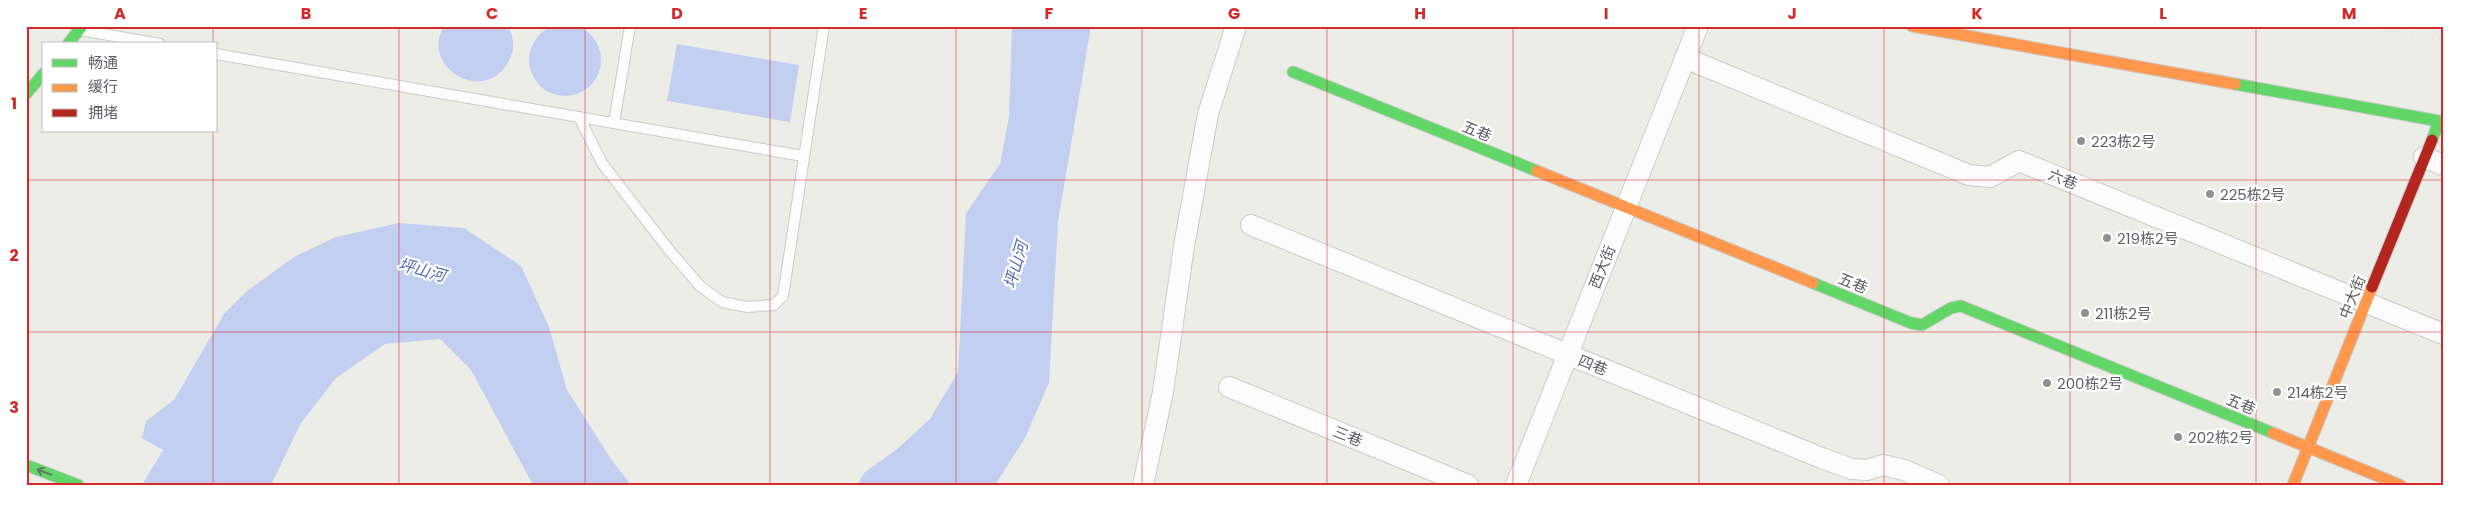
<svg xmlns="http://www.w3.org/2000/svg" width="2469" height="511" viewBox="0 0 2469 511" font-family="Poppins,'Noto Sans SC',sans-serif">
	<style>
		.water { fill: #c2cff1 }
		.lines { fill: none; stroke-linecap: round; stroke-linejoin: round }
		.lane-casing { stroke: #cbcbca; stroke-width: 12 }
		.street-casing { stroke: #cbcbca; stroke-width: 22 }
		.fast-casing { stroke: #cacaca; stroke-width: 13 }
		.slow-casing { stroke: #cacaca; stroke-width: 13 }
		.jam-casing { stroke: #cacaca; stroke-width: 13 }
		.lane { stroke: #fcfcfc; stroke-width: 10 }
		.street { stroke: #fcfcfc; stroke-width: 20 }
		.fast { stroke: #63d668; stroke-width: 11 }
		.slow { stroke: #ff974d; stroke-width: 11 }
		.jam { stroke: #b3261e; stroke-width: 11 }
		.rail { stroke: #e4e4e3; stroke-width: 4; stroke-dasharray: 1 6; stroke-linecap: butt }
		.oneway { stroke: #5f7766 }
		.grid { fill: none; stroke: #d62828; stroke-width: 1; stroke-opacity: 0.55 }
		.poi-dot { fill: #909193; stroke: #fff; stroke-width: 2 }
		.labels { text-anchor: middle; dominant-baseline: central; stroke-width: 4.5; stroke-linejoin: round; paint-order: stroke }
		.street-label { font-size: 15px; fill: #5e5f65; stroke: #fff }
		.poi-label { font-size: 15px; fill: #5e5f65; stroke: #fff; text-anchor: start }
		.water-label { font-size: 16px; font-style: italic; fill: #5567b6; stroke: #fff }
		.neatline { fill: none; stroke: #d62828; stroke-width: 2 }
		.grid-label { font-size: 16px; text-anchor: middle; font-weight: bold; fill: #d62828 }
	</style>
	<rect width="100%" height="100%" fill="#edede8"/>
	<g class="water">
		<circle cx="565" cy="60" r="36"/>
		<path d="M444,26H508C513,35 515,47 511,56C491,108 418,70 444,26Z"/>
		<polygon points="1012,26 1091,26 1058,222 1049,383 1025,438 995,485 857,485 865,472 896,450 930,419 958,372 966,213 1000,164 1009,117"/>
		<polygon points="677,44 799,65 790,122 667,101"/>
		<polygon points="399,223 464,228 521,266 549,327 567,390 611,459 631,485 533,485 471,370 440,339 385,344 336,378 301,423 271,485 142,485 163,450 142,438 146,421 174,400 224,314 247,291 294,257 336,237"/>
	</g>
	<g class="lines">
		<g class="lane-casing">
			<g id="lane">
				<polyline points="80,30 160,44"/>
				<polyline points="216,54 803,156"/>
				<polyline points="579,117 602,163 669,250 700,286 722,302 747,307 774,305 783,296 824,26"/>
				<polyline points="614,123 630,26"/>
			</g>
		</g>
		<g class="street-casing">
			<g id="street">
				<polyline points="1685,58 1969,175 1990,177 2019,161 2443,334"/>
				<polyline points="2424,157 2443,165"/>
				<polyline points="1251,225 1824,459 1852,469 1867,470 1883,465 1904,470 1939,485"/>
				<polyline points="1229,387 1468,485"/>
				<polyline points="1143,485 1163,392 1184,246 1208,114 1236,26"/>
				<polyline points="1516,485 1698,26"/>
			</g>
		</g>
		<g class="fast-casing">
			<g id="fast">
				<polyline points="68,44 82,26"/>
				<polyline points="1293,72 1537,171"/>
				<polyline points="2235,84 2439,121 2432,140"/>
				<polyline points="26,94 44,73"/>
				<polyline points="1813,283 1911,323 1922,325 1951,308 1961,306 2273,433"/>
				<polyline points="26,465 78,485"/>
			</g>
		</g>
		<g class="slow-casing">
			<g id="slow">
				<polyline points="1912,26 2235,84"/>
				<polyline points="1537,171 1813,283"/>
				<polyline points="2273,433 2400,485"/>
				<polyline points="2293,485 2372,287"/>
			</g>
		</g>
		<g class="jam-casing">
			<polyline id="jam" points="2372,287 2432,140"/>
		</g>
		<use href="#lane" class="lane"/>
		<use href="#street" class="street"/>
		<use href="#fast" class="fast"/>
		<use href="#slow" class="slow"/>
		<use href="#jam" class="jam"/>
		<polyline class="rail" points="2370,26 2443,39"/>
	</g>
	<defs><path id="oneway-shaft" d="M-6 0H5M1.5-3L5.5 0L1.5 3" fill="none" stroke-width="1.6" stroke-linecap="round" stroke-linejoin="round" transform="scale(1.25)"/></defs>
	<use class="oneway" href="#oneway-shaft" transform="translate(44 472) rotate(-159)"/>
	<path class="grid" d="M213,26V44M399,26V485M585,26V485M770,26V485M956,26V485M1142,26V485M1327,26V485M1513,26V485M1699,26V485M1884,26V485M2070,26V485M2256,26V485M213,131V485M26,180H2443M26,332H2443"/>
	<g class="poi-dot">
		<circle cx="2081" cy="141" r="5"/>
		<circle cx="2210" cy="194" r="5"/>
		<circle cx="2107" cy="238" r="5"/>
		<circle cx="2085" cy="313" r="5"/>
		<circle cx="2047" cy="383" r="5"/>
		<circle cx="2277" cy="392" r="5"/>
		<circle cx="2178" cy="437" r="5"/>
	</g>
	<g class="labels">
		<g class="street-label">
			<text transform="translate(1477 131) rotate(22)">五巷</text>
			<text transform="translate(2063 179) rotate(22)">六巷</text>
			<text transform="translate(1602 267) rotate(-68)">西大街</text>
			<text transform="translate(1853 283) rotate(22)">五巷</text>
			<text transform="translate(2352 297) rotate(-68)">中大街</text>
			<text transform="translate(1593 365) rotate(22)">四巷</text>
			<text transform="translate(2241 404) rotate(22)">五巷</text>
			<text transform="translate(1348 436) rotate(22)">三巷</text>
		</g>
		<g class="poi-label">
			<text x="2091" y="141">223栋2号</text>
			<text x="2220" y="194">225栋2号</text>
			<text x="2117" y="238">219栋2号</text>
			<text x="2095" y="313">211栋2号</text>
			<text x="2057" y="383">200栋2号</text>
			<text x="2287" y="392">214栋2号</text>
			<text x="2188" y="437">202栋2号</text>
		</g>
		<g class="water-label">
			<text transform="translate(1016 265) rotate(-74)">坪山河</text>
			<text transform="translate(422 270) rotate(15)">坪山河</text>
		</g>
	</g>
	<rect width="2469" height="511" fill="none" stroke="#ffffff" stroke-width="55"/>
	<rect x="42" y="42" width="175" height="90" fill="#ffffff" stroke="#bfbfc1"/>
	<rect x="52" y="59" width="25" height="8" fill="#63d668" stroke="#bfbfc1"/>
	<text x="88" y="68" font-size="15" fill="#5e5f65">畅通</text>
	<rect x="52" y="84" width="25" height="8" fill="#ff974d" stroke="#bfbfc1"/>
	<text x="88" y="92" font-size="15" fill="#5e5f65">缓行</text>
	<rect x="52" y="109" width="25" height="8" fill="#b3261e" stroke="#bfbfc1"/>
	<text x="88" y="118" font-size="15" fill="#5e5f65">拥堵</text>
	<rect x="28" y="28" width="2414" height="456" class="neatline"/>
	<g class="grid-label">
		<text x="120" y="19">A</text>
		<text x="306" y="19">B</text>
		<text x="492" y="19">C</text>
		<text x="677" y="19">D</text>
		<text x="863" y="19">E</text>
		<text x="1049" y="19">F</text>
		<text x="1234" y="19">G</text>
		<text x="1420" y="19">H</text>
		<text x="1606" y="19">I</text>
		<text x="1792" y="19">J</text>
		<text x="1977" y="19">K</text>
		<text x="2163" y="19">L</text>
		<text x="2349" y="19">M</text>
		<text x="14" y="109">1</text>
		<text x="14" y="261">2</text>
		<text x="14" y="413">3</text>
	</g>
</svg>
